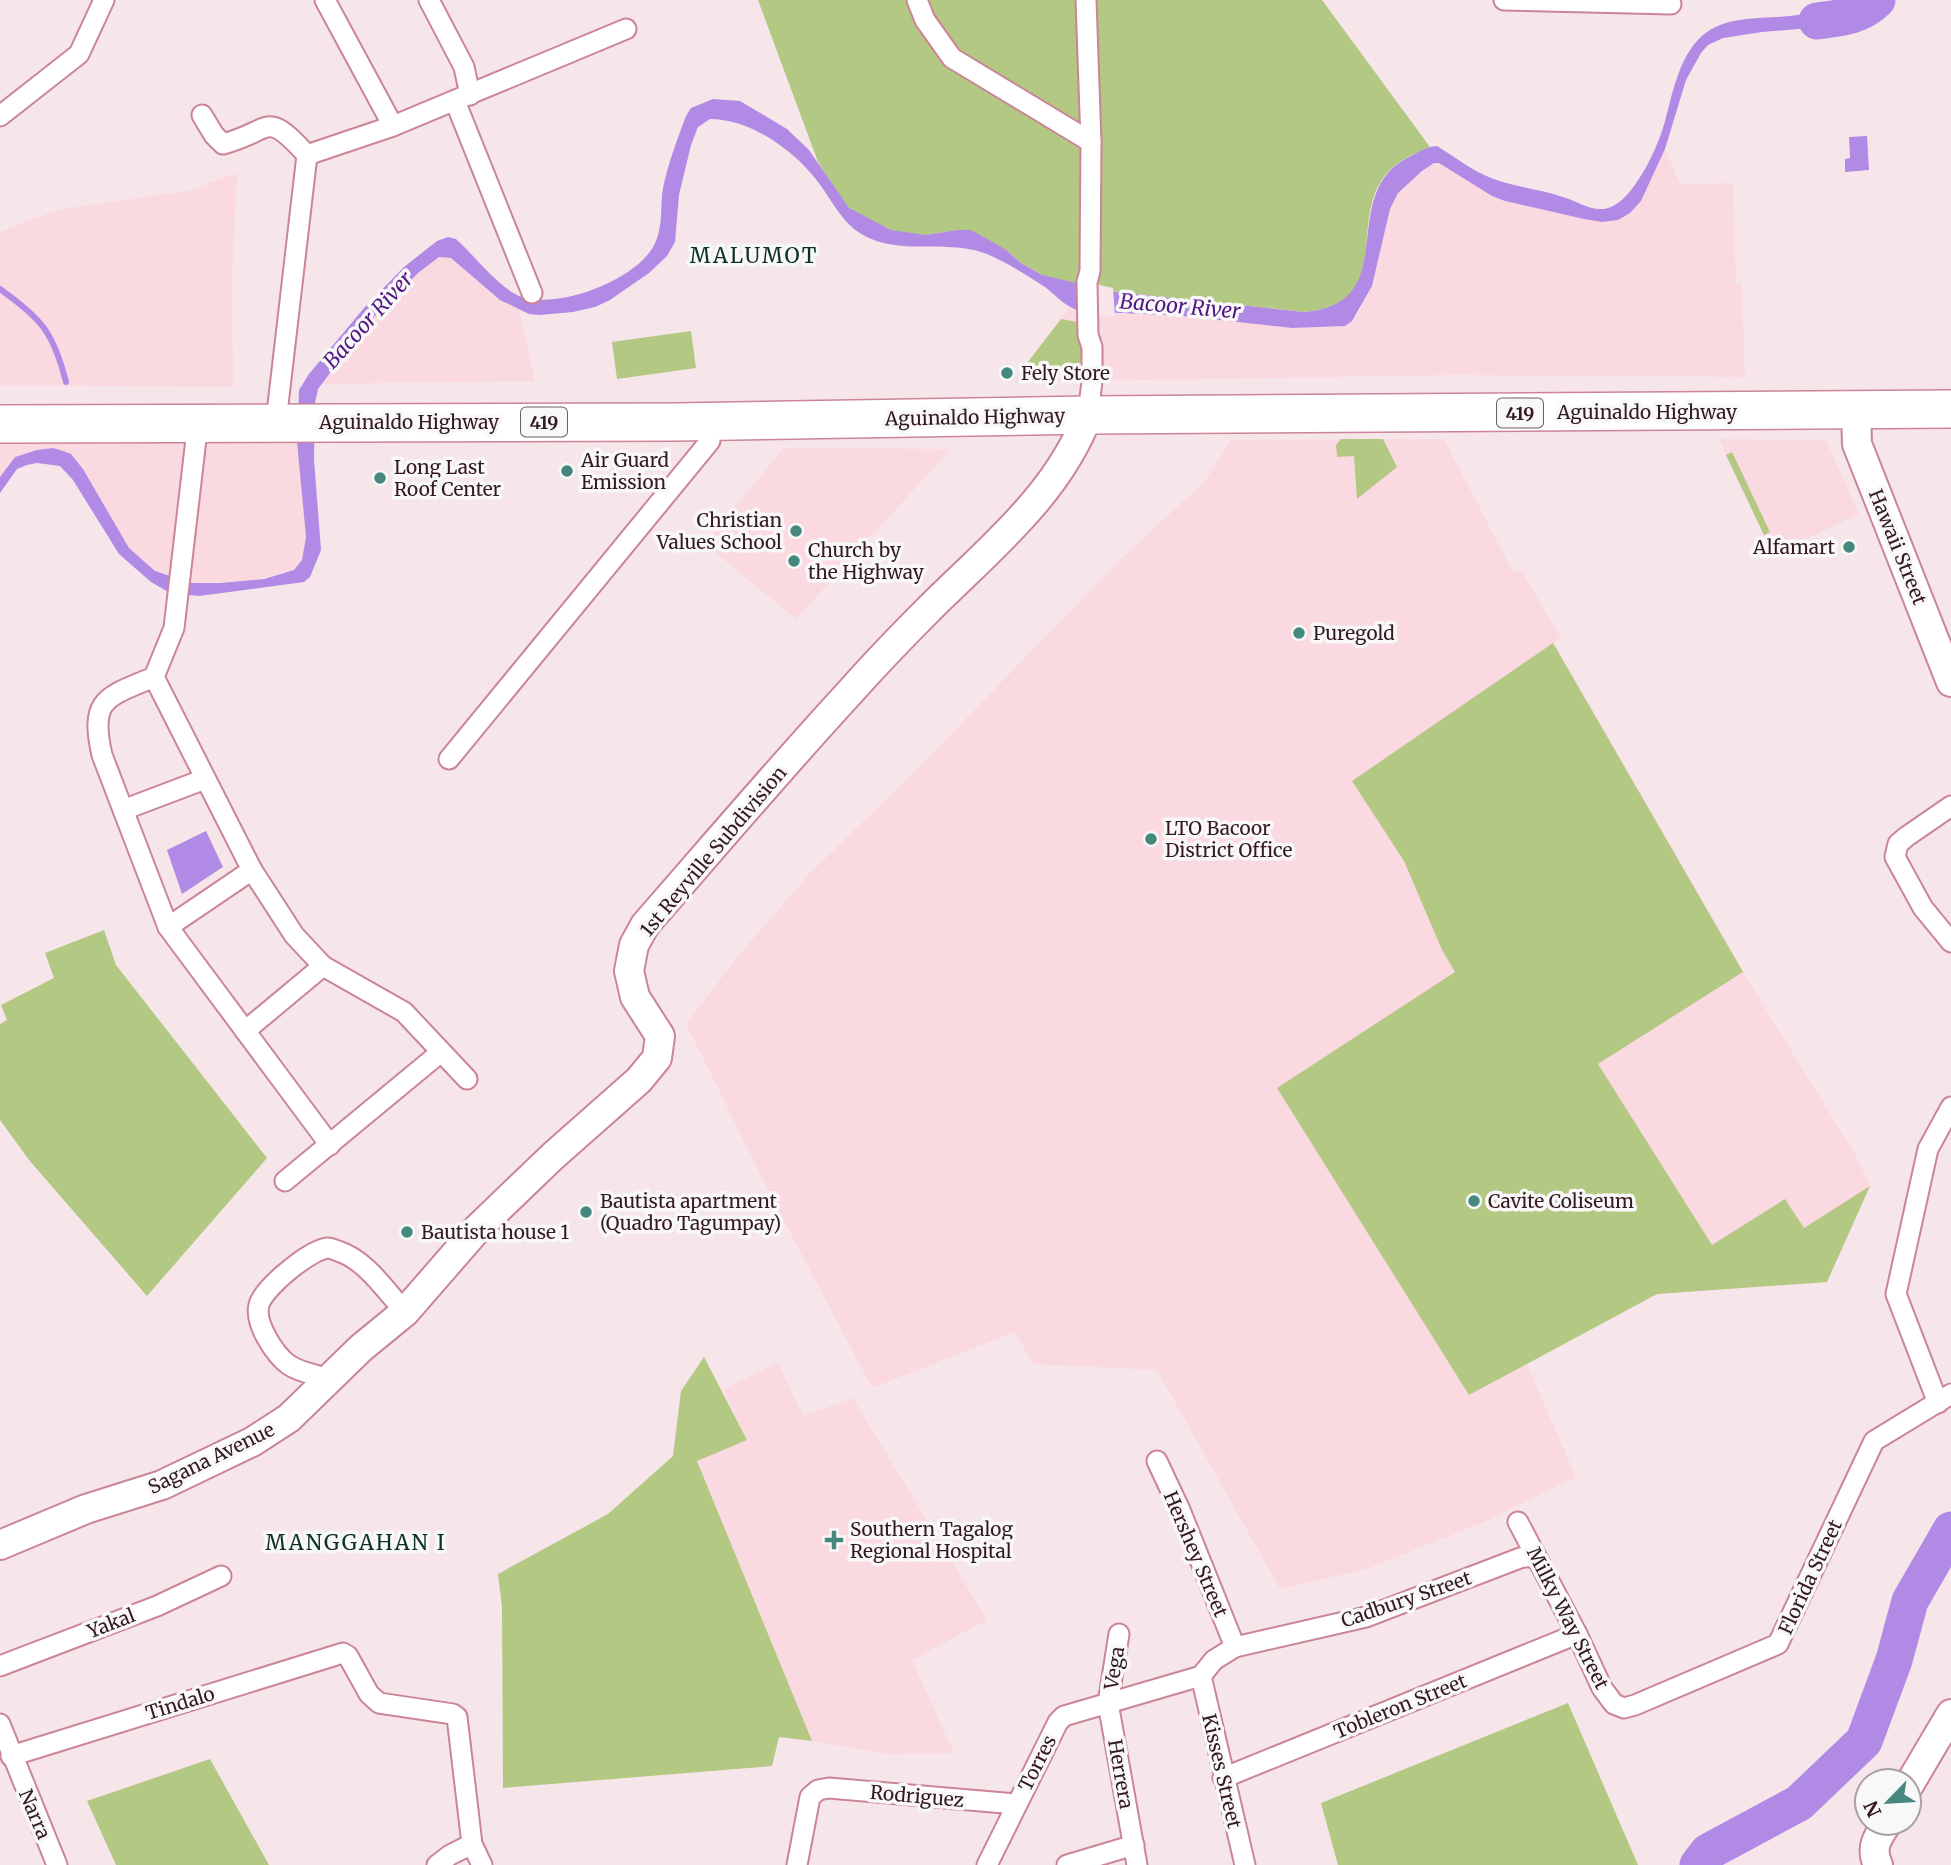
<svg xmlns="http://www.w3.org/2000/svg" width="1951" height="1865" viewBox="0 0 1951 1865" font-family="Merriweather,serif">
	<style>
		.built { fill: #fbd9e1 }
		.green { fill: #b3c883 }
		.water { fill: #b18ae6 }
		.pier { fill: #f6e6ea }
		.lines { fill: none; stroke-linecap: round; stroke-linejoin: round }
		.stream { stroke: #b18ae6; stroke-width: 6 }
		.river { stroke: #b18ae6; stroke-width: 37 }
		.street-casing { stroke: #cb8597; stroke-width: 23 }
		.secondary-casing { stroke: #cb8597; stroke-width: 32 }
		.highway-casing { stroke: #cb8597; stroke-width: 40 }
		.street { stroke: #fff; stroke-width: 19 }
		.secondary { stroke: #fff; stroke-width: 28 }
		.highway { stroke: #fff; stroke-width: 37 }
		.poi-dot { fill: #44887e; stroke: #f8f8f8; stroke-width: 2.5 }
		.labels { text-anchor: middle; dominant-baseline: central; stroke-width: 7; stroke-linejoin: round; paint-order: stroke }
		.shield { fill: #f8f8f8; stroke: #6f5c62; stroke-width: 2 }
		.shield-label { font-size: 18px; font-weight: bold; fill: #341921 }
		.poi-label { font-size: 19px; fill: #341921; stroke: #f8f8f8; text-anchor: start }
		.street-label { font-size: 19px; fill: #341921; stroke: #f8f8f8 }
		.neighbourhood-label { font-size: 21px; letter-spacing: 2px; fill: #0e302b; stroke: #f8f8f8 }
		.water-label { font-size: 21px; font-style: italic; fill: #511784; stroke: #f8f8f8 }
	</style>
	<rect width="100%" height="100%" fill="#f6e6ea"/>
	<g class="built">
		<polygon points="1665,149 1680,184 1733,183 1736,284 1742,284 1745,377 1453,375 1013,382 1069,308 1080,311 1225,320 1292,328 1336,327 1353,321 1372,286 1390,209 1398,193 1409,182 1434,163 1439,163 1492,196 1602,222 1641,201"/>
		<polygon points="237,173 232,276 233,387 0,385 0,232 56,210 187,191"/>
		<polygon points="439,257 451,258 500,300 519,310 535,381 322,384 367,325 418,273"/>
		<polygon points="1444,439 1513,572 1521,570 1561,638 1554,643 1754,990 1856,1156 1870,1186 1827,1282 1657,1294 1527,1364 1576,1477 1484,1522 1367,1569 1280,1589 1157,1370 1033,1364 1015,1332 872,1388 771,1196 686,1024 739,955 809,874 916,770 1119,561 1205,481 1231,440"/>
		<polygon points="1719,439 1826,440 1859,514 1773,555"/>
		<polygon points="297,442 306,537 302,560 294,570 249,581 191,583 155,571 129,548 83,469 70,454 53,448 14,457 0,477 0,444"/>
		<polygon points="783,448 951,449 796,619 705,544"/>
		<polygon points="778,1363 803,1416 853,1398 987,1620 912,1660 954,1753 888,1754 812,1741 697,1460 747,1440 723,1389"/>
	</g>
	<g class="green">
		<path d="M758,0H1322L1430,147C1415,153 1399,160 1388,172C1345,219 1398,304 1304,312L1117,292L1082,285L1042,275L1021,263L1005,249L957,230L926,235L910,234L891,230L861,216L849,208L839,196L818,162Z"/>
		<polygon points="1061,319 1082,323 1083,373 1021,371"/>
		<polygon points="691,331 696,368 617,379 612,342"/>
		<polygon points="1341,439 1383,439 1397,467 1357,499 1354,456 1337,457 1336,445"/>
		<polygon points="1732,452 1770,532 1764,535 1726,455"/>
		<polygon points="1553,643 1743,972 1598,1064 1712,1245 1785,1199 1804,1228 1870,1186 1827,1282 1657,1294 1469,1395 1277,1088 1455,972 1442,950 1404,861 1352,781"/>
		<polygon points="104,930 116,965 267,1158 147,1296 29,1160 0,1120 0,1024 7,1020 1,1005 54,978 45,953"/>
		<polygon points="704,1357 747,1440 697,1461 812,1741 779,1737 772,1766 503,1788 502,1607 498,1574 608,1514 673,1456 681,1391"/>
		<polygon points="1568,1703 1638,1865 1338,1865 1321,1803"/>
		<polygon points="210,1759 269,1865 116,1865 87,1801"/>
	</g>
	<g class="water">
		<path d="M1863,6L1866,19L1823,27L1762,32L1723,38L1708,45L1701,53L1686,80L1665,149L1641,201L1630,213L1618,220L1602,222L1584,219L1505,201L1492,196L1439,163H1434L1422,171L1398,193L1390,209L1372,286L1352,321L1345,326L1292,328L1182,316L1080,311C1065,307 1057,296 1045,287C1030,277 1001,259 984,253C943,238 892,259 854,229C839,216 830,198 818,182C795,151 751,119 710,119L698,127L691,145L679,195L675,242L667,256L649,273L610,300L595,307L573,312L539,315L529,314L500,300L451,258L439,257L418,273L366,325L318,389L315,403L314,460L321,550L310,577L304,582L199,596L170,593L151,582L119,554L73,480L60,466L37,463L27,465L17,469L0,493V477L15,457L37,450L53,448L63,451L71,454L83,469L129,548L155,571L191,583H220L264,579L294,570L302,560L306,537L297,442L299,390L309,374L364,308L404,267L437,241L448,237L456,239C475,256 493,281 515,294C551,314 642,279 656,241C663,224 660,206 663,188C668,164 677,140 686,116L691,108L713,99L740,101L787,129L809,150L849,208L891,230L926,235L957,230H971L1005,249L1021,263L1042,275L1116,292L1304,312C1405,304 1335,196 1407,158C1416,153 1426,147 1437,146C1455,157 1471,170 1491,178C1514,187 1540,189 1563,197C1580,202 1595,215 1613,206C1636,195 1659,145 1665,121C1673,92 1680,51 1707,32C1730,16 1763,19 1790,16C1814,13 1839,9 1863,6Z"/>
		<polygon points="1867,136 1869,170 1845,172 1845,159 1850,158 1849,137"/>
		<polygon points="206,831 223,867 182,894 167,850"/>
	</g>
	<polygon class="pier" points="1078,280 1113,288 1115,316 1083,314"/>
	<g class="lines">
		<path class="stream" d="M0,289C42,320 53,331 66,382"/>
		<g class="river">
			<path d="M1817,21C1839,18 1860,17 1877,0"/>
			<polyline points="1698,1865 1708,1852 1799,1803 1864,1741 1894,1660 1910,1601 1951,1530"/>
		</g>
		<g class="street-casing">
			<g id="street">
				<polyline points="325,0 393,126"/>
				<polyline points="429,0 464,67 470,95"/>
				<polyline points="917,0 925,20 952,58 1091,142"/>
				<polyline points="1086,0 1091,142 1090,271 1087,282 1088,335 1092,347 1092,381 1088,415"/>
				<polyline points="1504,0 1671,4"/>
				<polyline points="455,101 532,293"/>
				<path d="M202,115L214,135L223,144C273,131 264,108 307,155L276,422"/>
				<polyline points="0,116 79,54 104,0"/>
				<polyline points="307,155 393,126 626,29"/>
				<path d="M198,422L174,628L154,677C107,697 89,698 102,755L168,927L330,1145"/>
				<polyline points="154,677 252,870 294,935 323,966 404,1012 467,1079"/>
				<polyline points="449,759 710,441 708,421"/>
				<polyline points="1951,806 1906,837 1898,844 1895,857 1923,908 1951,942"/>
				<polyline points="123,810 205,779"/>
				<polyline points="168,927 252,870"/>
				<polyline points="245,1031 323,966"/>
				<polyline points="285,1181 441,1052"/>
				<path d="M330,1379C317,1375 301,1373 289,1365C275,1355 254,1323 259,1305C263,1288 311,1249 328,1248C332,1248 335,1250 338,1251C366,1260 386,1291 405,1312"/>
				<polyline points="1938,1403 1896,1294 1928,1149 1951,1107"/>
				<polyline points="1157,1461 1180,1510 1235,1647"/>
				<polyline points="1518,1522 1577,1634 1602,1688 1614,1704 1624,1708 1635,1705 1778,1644 1874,1441 1951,1394"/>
				<polyline points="1119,1634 1108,1703 1137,1865"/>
				<polyline points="0,1666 157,1606 221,1576"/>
				<polyline points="1201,1676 1214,1660 1235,1647 1366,1617 1520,1558 1530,1556 1537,1560"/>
				<polyline points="1201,1676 1245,1865"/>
				<polyline points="0,1724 57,1865"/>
				<polyline points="11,1756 343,1653 348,1656 369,1694 379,1703 453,1714 457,1717 472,1844 482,1865"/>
				<polyline points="1223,1778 1577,1634"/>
				<polyline points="437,1865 450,1855 472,1844"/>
				<polyline points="797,1865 810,1797 818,1790 829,1788 1016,1804"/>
				<polyline points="987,1865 1058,1722 1064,1716 1201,1676"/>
				<polyline points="1067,1865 1134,1845"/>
			</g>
		</g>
		<g class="secondary-casing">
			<g id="secondary">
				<polyline points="1856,410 1857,444 1951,682"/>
				<path d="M0,1545L86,1509L162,1485L252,1442L289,1418L361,1348L405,1312L478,1228L553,1156L639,1080L657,1058L660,1036L635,997L629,971L634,945L645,925C714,846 781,767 852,690C876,663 902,636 928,610C988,550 1057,496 1088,415"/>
				<polyline points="1909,1785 1951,1714"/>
				<path d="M1878,1865C1870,1848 1877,1838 1887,1823"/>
			</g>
		</g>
		<g class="highway-casing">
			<polyline id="highway" points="0,424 677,422 1088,415 1951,409"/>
		</g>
		<use href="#street" class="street"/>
		<use href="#secondary" class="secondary"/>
		<use href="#highway" class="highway"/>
	</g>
	<g class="poi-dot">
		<circle cx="1007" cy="373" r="7"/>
		<circle cx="567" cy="471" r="7"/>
		<circle cx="380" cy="478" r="7"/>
		<circle cx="796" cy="531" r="7"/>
		<circle cx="1849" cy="547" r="7"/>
		<circle cx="794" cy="561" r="7"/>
		<circle cx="1299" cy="633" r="7"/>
		<circle cx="1151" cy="839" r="7"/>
		<circle cx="1474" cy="1201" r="7"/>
		<circle cx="586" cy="1212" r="7"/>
		<circle cx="407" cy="1232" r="7"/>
		<path d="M830.5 1529.5h7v7h7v7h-7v7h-7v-7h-7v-7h7z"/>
	</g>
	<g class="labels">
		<g class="shield">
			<rect x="1497" y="398.5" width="46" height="29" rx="5"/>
			<rect x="521" y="407.5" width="46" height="29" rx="5"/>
		</g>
		<g class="shield-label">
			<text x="1520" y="413">419</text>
			<text x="544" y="422">419</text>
		</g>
		<g class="poi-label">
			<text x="1021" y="373">Fely Store</text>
			<text x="581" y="460">Air Guard<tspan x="581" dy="22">Emission</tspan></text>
			<text x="394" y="467">Long Last<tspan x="394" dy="22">Roof Center</tspan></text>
			<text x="782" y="520" text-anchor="end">Christian<tspan x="782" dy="22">Values School</tspan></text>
			<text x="1835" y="547" text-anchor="end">Alfamart</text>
			<text x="808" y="550">Church by<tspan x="808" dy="22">the Highway</tspan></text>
			<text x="1313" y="633">Puregold</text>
			<text x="1165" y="828">LTO Bacoor<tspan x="1165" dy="22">District Office</tspan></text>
			<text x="600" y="1201">Bautista apartment<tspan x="600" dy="22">(Quadro Tagumpay)</tspan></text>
			<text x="1488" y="1201">Cavite Coliseum</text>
			<text x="421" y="1232">Bautista house 1</text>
			<text x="850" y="1529">Southern Tagalog<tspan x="850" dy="22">Regional Hospital</tspan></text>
		</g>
		<g class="street-label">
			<text x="1647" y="412">Aguinaldo Highway</text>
			<text transform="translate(975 417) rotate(-1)">Aguinaldo Highway</text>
			<text x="409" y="422">Aguinaldo Highway</text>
			<text transform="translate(1898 547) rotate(68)">Hawaii Street</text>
			<text transform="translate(713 851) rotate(-50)">1st Reyville Subdivision</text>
			<text transform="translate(211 1458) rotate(-26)">Sagana Avenue</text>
			<text transform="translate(1196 1554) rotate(67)">Hershey Street</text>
			<text transform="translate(1810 1577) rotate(-65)">Florida Street</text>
			<text transform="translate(1406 1599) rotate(-19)">Cadbury Street</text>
			<text transform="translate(1568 1618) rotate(63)">Milky Way Street</text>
			<text transform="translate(111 1623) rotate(-21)">Yakal</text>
			<text transform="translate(1114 1668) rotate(-81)">Vega</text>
			<text transform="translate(180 1703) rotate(-17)">Tindalo</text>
			<text transform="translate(1400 1706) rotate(-22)">Tobleron Street</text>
			<text transform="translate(1037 1763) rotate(-63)">Torres</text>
			<text transform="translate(1222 1771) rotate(77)">Kisses Street</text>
			<text transform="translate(1121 1774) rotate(80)">Herrera</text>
			<text transform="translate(917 1796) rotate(5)">Rodriguez</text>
			<text transform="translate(35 1814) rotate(67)">Narra</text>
		</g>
		<g class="neighbourhood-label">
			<text x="754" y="255">MALUMOT</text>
			<text x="356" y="1542">MANGGAHAN I</text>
		</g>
		<g class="water-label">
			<text transform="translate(1180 306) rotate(5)">Bacoor River</text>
			<text transform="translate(368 320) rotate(-48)">Bacoor River</text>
		</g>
	</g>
	<g transform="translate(1888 1802) rotate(245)"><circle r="33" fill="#f8f8f8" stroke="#aa9fa2" stroke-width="2"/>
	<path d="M0-5L12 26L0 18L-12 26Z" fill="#44887e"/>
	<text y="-10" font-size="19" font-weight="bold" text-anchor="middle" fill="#341921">N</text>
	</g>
</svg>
